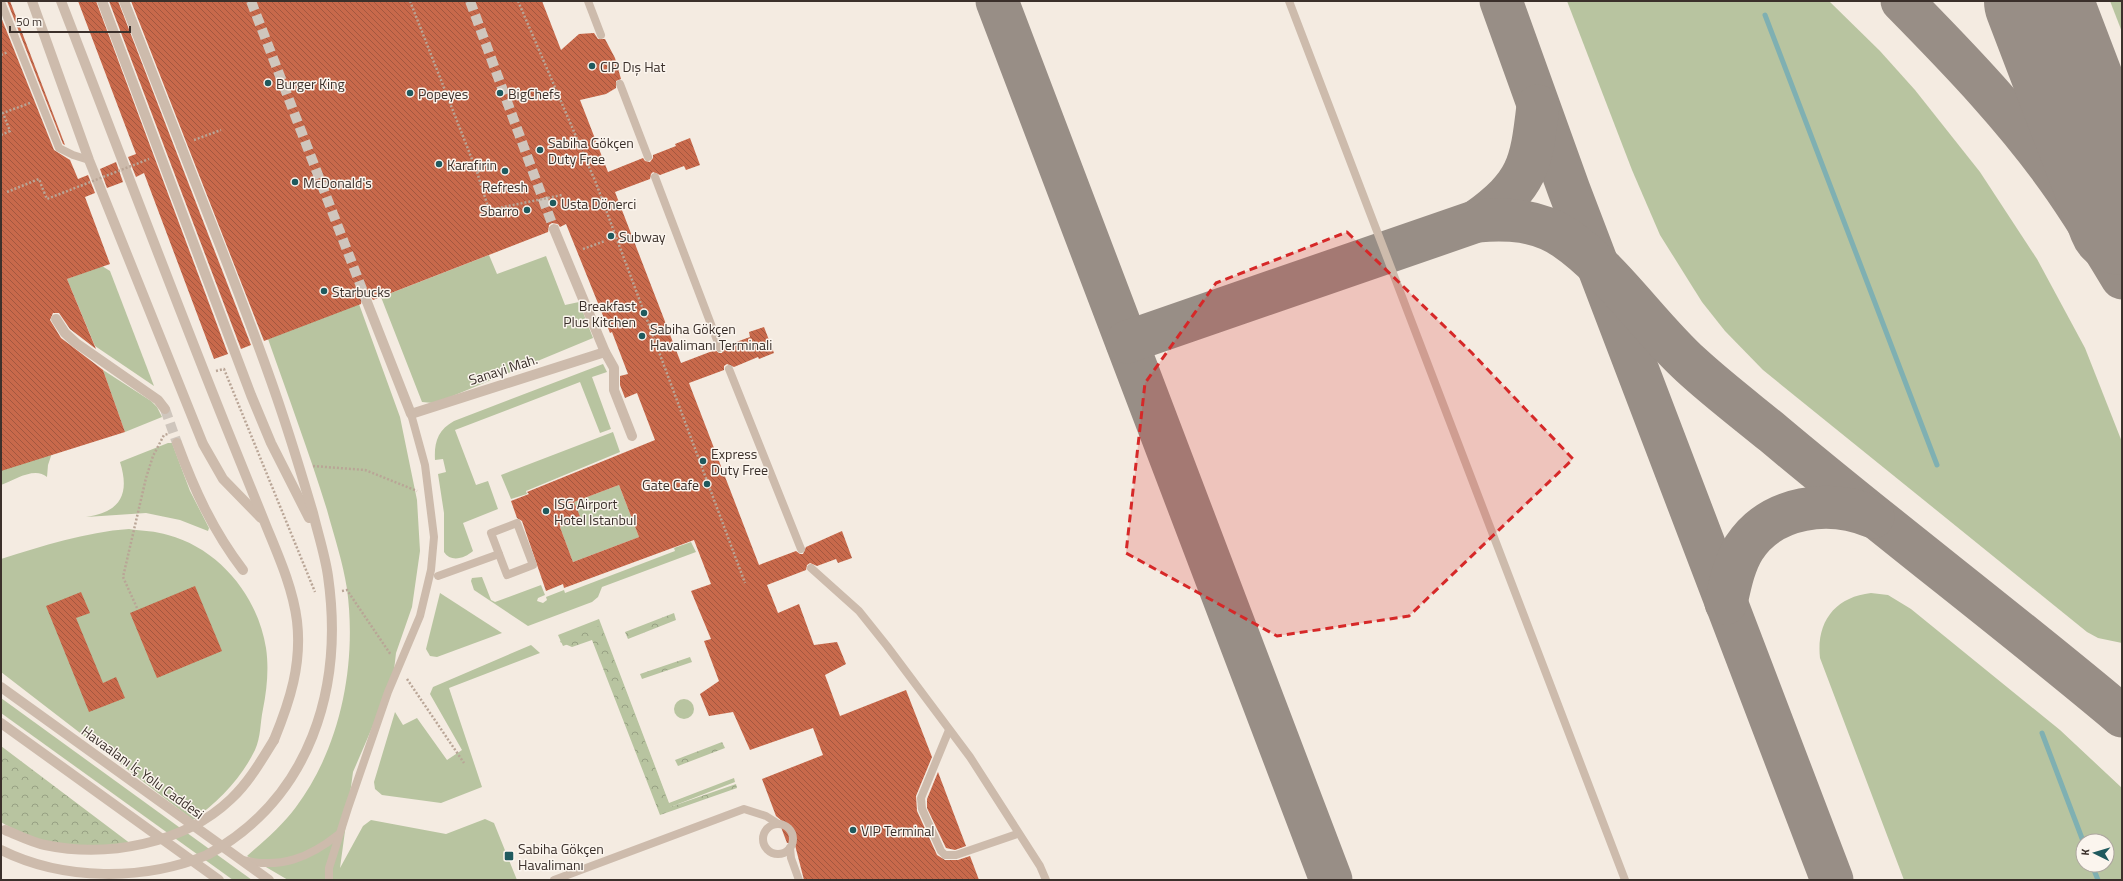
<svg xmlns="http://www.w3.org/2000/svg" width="2123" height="881" viewBox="0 0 2123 881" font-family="'Titillium Web',sans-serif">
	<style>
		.grass { fill: #b8c4a0; fill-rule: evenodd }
		.forest { fill: url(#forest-crowns) }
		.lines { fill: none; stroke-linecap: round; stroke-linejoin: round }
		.stream { stroke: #7fb0b2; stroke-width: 5 }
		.taxiway { stroke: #988e86; stroke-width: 43 }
		.runway { stroke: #988e86; stroke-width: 108 }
		.building { fill: url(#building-back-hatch); fill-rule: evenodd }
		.minor-tunnel { stroke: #cfc6bd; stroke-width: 10; stroke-dasharray: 10 5; stroke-linecap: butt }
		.path { stroke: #b9a596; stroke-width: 2.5; stroke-dasharray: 2 2; stroke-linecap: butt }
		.service { stroke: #cdbbac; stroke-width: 8 }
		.minor { stroke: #cdbbac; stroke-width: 10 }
		.path-bridge { stroke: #b9a596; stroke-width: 2.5; stroke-dasharray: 2 2; stroke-linecap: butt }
		.minor-bridge { stroke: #cdbbac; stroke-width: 10 }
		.marked { fill: #d62828; fill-opacity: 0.2; stroke: #d62828; stroke-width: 3; stroke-dasharray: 8 5; stroke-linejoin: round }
		.poi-dot { fill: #1f5a5e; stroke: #fbf5ee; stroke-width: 1.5 }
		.labels { text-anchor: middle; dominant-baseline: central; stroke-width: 3; stroke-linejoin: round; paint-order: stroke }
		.poi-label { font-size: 14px; fill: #3b302b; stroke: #fbf5ee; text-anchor: start }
		.street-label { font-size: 14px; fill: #3b302b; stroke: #fbf5ee }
	</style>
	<defs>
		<pattern id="forest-crowns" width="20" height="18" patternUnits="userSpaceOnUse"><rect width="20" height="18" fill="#b8c4a0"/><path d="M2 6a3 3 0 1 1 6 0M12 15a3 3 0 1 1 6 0" fill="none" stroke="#97a083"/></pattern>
		<pattern id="building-back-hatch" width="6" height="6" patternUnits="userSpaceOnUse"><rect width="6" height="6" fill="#c8694b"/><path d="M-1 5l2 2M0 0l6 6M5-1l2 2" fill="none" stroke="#a4573f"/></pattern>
	</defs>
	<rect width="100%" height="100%" fill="#f4ebe1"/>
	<g class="grass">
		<polygon points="1567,1 1829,1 1880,51 1915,90 1980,172 2037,259 2085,348 2122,442 2122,643 2098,638 2087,632 1763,370 1725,331 1702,302 1660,235 1632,170"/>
		<polygon points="2110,1 2122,1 2122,32"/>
		<polygon points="489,255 497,274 546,256 565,305 579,302 593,338 443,400 433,403 422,402 381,297"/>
		<polygon points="102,266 110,271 154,386 95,346 67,279"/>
		<path d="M359,304L400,417L417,500L420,551L412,607L396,653L393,679L353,772L340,868L363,826L371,820L446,834L485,819L494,823L517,880H288L247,856C264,841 282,826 296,807C341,747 357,663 347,589C343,562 334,536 327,510C309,452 288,396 268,339Z"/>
		<path d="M603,364L607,372L592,377L611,429L600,433L580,382L455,430L476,485L488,481L498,509L463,523L473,551C465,558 451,563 444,552V513L438,474L446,472L443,459L435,460C434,442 438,430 454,421Z"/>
		<polygon points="103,370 151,401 157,407 162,417 125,432"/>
		<polygon points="613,432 620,452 526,491 527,494 511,499 501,475"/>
		<path d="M168,443H172L190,491L209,528L208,531L180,520L146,513L86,517C121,512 130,494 120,462Z"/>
		<path d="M52,453L48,465L47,477C35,466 14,480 1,485V466Z"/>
		<polygon points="619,485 639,537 573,562 560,527 580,519 574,502"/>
		<path d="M129,529C142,531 156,531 168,535C220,549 258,597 266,648C269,668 267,689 263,709C260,723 261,737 255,750C241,779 218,802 193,820L1,672V559C43,546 85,532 129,529Z"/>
		<polygon points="691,542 696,552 602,587 598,597 592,602 528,626 474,590 471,581 472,578 482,577 491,600 495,602 541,585 545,595 538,598 537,601 543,603 547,600 546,597 564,590 565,593 675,551 674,548"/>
		<polygon points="440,593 502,633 437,657 430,656 426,649"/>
		<path d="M1871,593L1888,595L1911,609L2060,730L2122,788V880H1904L1820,658C1816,622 1835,597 1871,593ZM2083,841H2107V865H2083Z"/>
		<polygon points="599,619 669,803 734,778 735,782 660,811 592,635 563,646 558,635"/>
		<polygon points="531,645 540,653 449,688 482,787 441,803 382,795 375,789 374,782 395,712 403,725 417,718 447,760 462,750 430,694 433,687"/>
		<polygon points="1,698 252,880 233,880 1,713"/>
		<circle cx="684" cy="709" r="10"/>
	</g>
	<g class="forest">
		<polygon points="674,613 676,620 628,639 625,632"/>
		<polygon points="599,626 602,629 670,807 736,784 737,788 660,815 592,640 572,647 560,642 561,640"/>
		<polygon points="690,657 692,662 642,679 640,674"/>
		<polygon points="722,742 725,748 678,766 675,760"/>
		<path d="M1,746L131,844C114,845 97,847 81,847C57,847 21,835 1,822Z"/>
	</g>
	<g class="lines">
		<g class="stream">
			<polyline points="1765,15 1937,465"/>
			<polyline points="2042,733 2083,841"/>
			<polyline points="2092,865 2098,880"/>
		</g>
		<g class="taxiway">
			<polyline points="997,1 1331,880"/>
			<polyline points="1501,1 1569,190 1832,880"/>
			<path d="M1902,1C1960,60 2018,120 2065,188C2085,217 2104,248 2122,278"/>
			<path d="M1477,221C1528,184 1531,166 1538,106"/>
			<path d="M1127,342L1477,221C1508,218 1538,220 1565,238C1612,270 1648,326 1691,365C1717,389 1746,411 1774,434C1888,530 2008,620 2122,716"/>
			<path d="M1726,603C1730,585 1734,564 1744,548C1772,505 1830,499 1873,517"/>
		</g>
		<polyline class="runway" points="2038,1 2122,221"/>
	</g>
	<g class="building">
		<polygon points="7,1 10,1 65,145 63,144"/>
		<polygon points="78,1 96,1 228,354 214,359 144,173 136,177 128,157 136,154"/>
		<polygon points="109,1 118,1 251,345 241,349"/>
		<path d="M131,1H542L561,50L579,34L594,33L598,39H605L615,58L621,79L616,81V88L606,94L580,100L608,172L643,158L645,161L650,162L653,158V155L676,146L675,144L690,138L700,165L686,170L684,166L660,175L653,172L651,174L650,179L615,192L681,363L715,350L719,353H722L725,346L750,337L749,332L764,327L774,353L759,359L758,357L734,367L727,364L724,366V370L689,383L759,565L796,551L800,554H803L806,547L842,531L852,558L838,563L836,559L817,566L810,563L807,565L806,570L767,585L778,613L799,604L814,645L837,642L846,664L825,675L840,716L906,690L932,757L916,796L917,811L937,855L945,860H958L970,856L979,880H804L795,845L792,843H787L781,827L782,821L776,816L762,779L823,755L813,728L750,750L733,712L709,716L700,694L719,681L704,641L711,639L691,591L711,584L694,540L564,588L563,584L546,591L522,521L517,518L511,501L529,494L527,492L655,440L637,393L625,398L620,385V376L628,374L612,332L610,333L566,224L560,227L558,224L552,223L549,225L548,232L373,300L371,297L365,296L362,298L361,304L264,341ZM619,485L639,537L573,562L560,527L581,519L574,502Z"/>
		<polygon points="1,17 54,150 70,160 78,179 88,175 95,193 85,197 110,264 67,279 96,349 70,329 59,313 53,313 50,320 61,338 103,370 125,432 1,471"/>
		<polygon points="116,162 123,182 107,188 100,169"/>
		<polygon points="195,586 222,651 157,678 130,613"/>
		<polygon points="81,592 90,613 76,618 103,683 116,677 125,698 89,712 46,606"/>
		<polygon points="938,772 966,846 955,850 946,848 927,808 927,799"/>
	</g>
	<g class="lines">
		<g class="minor-tunnel">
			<polyline points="251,1 367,302"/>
			<polyline points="470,1 554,229"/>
			<polyline points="165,409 177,443"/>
		</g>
		<g class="path">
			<polyline points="410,1 477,172 483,170"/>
			<polyline points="518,1 596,183 745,583"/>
			<polyline points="1,55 8,52"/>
			<polyline points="1,135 10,131 3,113 30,103"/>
			<polyline points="194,140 221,130"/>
			<polyline points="477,172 489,210 562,195"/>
			<polyline points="7,192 39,179 44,192"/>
			<polyline points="583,249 605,241"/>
			<polyline points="216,371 224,369 315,592"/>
			<polyline points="313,466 365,470 417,491"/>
			<polyline points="342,591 347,590 391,655"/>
			<polyline points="137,608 123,577 146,478 153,456 164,435 168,434"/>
			<polyline points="407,679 464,763"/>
		</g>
		<g class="service">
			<polyline points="588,1 601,35"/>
			<polyline points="1289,1 1625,880"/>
			<polyline points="1,2 59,148 73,155 89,160"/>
			<polyline points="620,84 648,157"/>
			<polyline points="655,177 720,348"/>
			<polyline points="729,369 801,549"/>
			<polygon points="517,523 533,565 507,575 491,533"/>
			<polyline points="811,568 859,611 887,646 970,757 1040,866 1046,880"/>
			<polyline points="438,576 499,554"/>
			<polyline points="949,730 921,798 922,809 941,851 945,855 956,855 1017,834"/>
			<circle cx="778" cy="839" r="15"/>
			<polyline points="790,848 791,858 799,880"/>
			<path d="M242,860C281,869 309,858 339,834"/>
			<polyline points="329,880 329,868 348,808 388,692 420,616 431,570 434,537 425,465 411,414"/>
			<polyline points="554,880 744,809 766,816 777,823"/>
		</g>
		<g class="minor">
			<polyline points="32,1 89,160 203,444 223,479 261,518"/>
			<path d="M61,1C116,143 170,287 227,429C240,462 254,495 267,528C279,557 293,589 297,621C302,664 290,701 274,740"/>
			<polyline points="124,1 181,146"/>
			<polyline points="554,229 605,352 614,368 614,390 632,436"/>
			<polyline points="367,302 411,414 605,352"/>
			<polyline points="56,319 65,333 76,343 158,400 165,409"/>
			<path d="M177,443C194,489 213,531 243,570"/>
			<polyline points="1,687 269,880"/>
			<polyline points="1,723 219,880"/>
		</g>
		<polyline class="path-bridge" points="44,192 47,199 149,159"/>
		<g class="minor-bridge">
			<polyline points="102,1 251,395 271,443 309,518"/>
			<path d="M5,830C18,835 31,842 45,845C107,858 184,844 231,799C249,782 261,761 274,740"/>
			<path d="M1,850C63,881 144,881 207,855C311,798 344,688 328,576C325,555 318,534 313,513C303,479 293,446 282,413C252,322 215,234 181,146"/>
		</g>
	</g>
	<path class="marked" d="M1347,232L1471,352L1573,459L1409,616L1277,636L1126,553L1145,383L1216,283Z"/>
	<g class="poi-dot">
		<circle cx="592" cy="66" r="4"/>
		<circle cx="268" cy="83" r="4"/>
		<circle cx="410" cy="93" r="4"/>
		<circle cx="500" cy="93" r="4"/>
		<circle cx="540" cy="150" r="4"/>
		<circle cx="439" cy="164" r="4"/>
		<circle cx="505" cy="171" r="4"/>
		<circle cx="295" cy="182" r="4"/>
		<circle cx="553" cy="203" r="4"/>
		<circle cx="527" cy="210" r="4"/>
		<circle cx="611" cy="236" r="4"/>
		<circle cx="324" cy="291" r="4"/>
		<circle cx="644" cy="313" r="4"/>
		<circle cx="642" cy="336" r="4"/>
		<circle cx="703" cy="461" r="4"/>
		<circle cx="707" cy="484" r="4"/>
		<circle cx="546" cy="511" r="4"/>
		<circle cx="853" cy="830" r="4"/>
		<rect x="504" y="851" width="10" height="10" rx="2"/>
	</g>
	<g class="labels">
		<g class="poi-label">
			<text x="600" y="66">CIP Dış Hat</text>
			<text x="276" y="83">Burger King</text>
			<text x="418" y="93">Popeyes</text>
			<text x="508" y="93">BigChefs</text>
			<text x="548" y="142">Sabiha Gökçen<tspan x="548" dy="16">Duty Free</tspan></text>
			<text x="447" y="164">Karafirin</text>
			<text x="303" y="182">McDonald's</text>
			<text x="505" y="186" text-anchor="middle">Refresh</text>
			<text x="561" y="203">Usta Dönerci</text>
			<text x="519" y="210" text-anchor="end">Sbarro</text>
			<text x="619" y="236">Subway</text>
			<text x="332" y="291">Starbucks</text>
			<text x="636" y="305" text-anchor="end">Breakfast<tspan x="636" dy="16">Plus Kitchen</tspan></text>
			<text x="650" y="328">Sabiha Gökçen<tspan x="650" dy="16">Havalimanı Terminali</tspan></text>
			<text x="711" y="453">Express<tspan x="711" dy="16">Duty Free</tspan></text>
			<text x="699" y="484" text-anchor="end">Gate Cafe</text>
			<text x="554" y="503">ISG Airport<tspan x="554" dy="16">Hotel Istanbul</tspan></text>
			<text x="861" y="830">VIP Terminal</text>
			<text x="518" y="848">Sabiha Gökçen<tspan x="518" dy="16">Havalimanı</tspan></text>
		</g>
		<g class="street-label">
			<text transform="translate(503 369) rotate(-18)">Sanayi Mah.</text>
			<text transform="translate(143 772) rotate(36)">Havaalanı İç Yolu Caddesi</text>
		</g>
	</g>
	<rect width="2123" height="881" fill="none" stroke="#3b302b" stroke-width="4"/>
	<g transform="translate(2095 853) rotate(275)"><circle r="19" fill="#fbf5ee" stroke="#aea6a0"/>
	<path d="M0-3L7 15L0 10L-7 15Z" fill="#1f5a5e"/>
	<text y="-6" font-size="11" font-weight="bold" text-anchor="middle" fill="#3b302b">K</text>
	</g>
	<path d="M10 26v6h120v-6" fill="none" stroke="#3b302b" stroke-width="2"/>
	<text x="16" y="26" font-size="12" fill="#3b302b" stroke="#fbf5ee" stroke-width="3" paint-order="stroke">50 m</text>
</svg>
